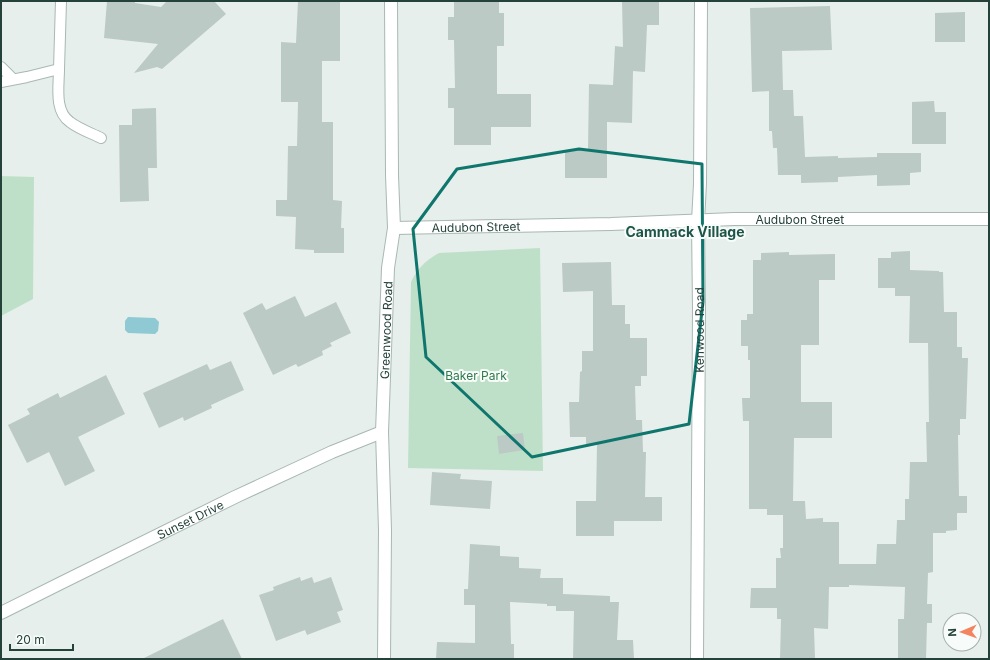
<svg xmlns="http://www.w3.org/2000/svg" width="990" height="660" viewBox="0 0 990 660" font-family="Inter,sans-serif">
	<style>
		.green { fill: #bfe0c8 }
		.water { fill: #8ec9d4 }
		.building { fill: #bbcac4 }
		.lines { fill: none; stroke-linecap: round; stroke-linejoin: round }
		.lane-casing { stroke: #a8b8b2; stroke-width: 12 }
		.street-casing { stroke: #a8b8b2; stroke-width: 14 }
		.lane { stroke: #fff; stroke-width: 10 }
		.street { stroke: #fff; stroke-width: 12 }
		.marked { fill: none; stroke: #0f766e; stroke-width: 3; stroke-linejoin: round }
		.labels { text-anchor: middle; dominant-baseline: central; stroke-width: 4; stroke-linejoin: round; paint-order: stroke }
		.street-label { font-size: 12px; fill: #24423a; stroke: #f7fbf9 }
		.park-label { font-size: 12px; fill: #2d7a4b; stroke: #f7fbf9 }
		.quarter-label { font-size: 14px; font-weight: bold; fill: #1f5548; stroke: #f7fbf9 }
	</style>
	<rect width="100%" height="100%" fill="#e6efeb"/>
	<g class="green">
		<polygon points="1,176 34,177 33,299 1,316"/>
		<path d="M540,248L543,471L408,468L411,282C417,269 426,260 439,253Z"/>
	</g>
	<polygon class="water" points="128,317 155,318 159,322 158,331 155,334 128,333 125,330 125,321"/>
	<g class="building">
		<polygon points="107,1 135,1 135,3 161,7 167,1 214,1 226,14 162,69 157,67 134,73 158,44 104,38"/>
		<polygon points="298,1 340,1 340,61 322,61 322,122 333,122 333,200 342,201 341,228 344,228 344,253 314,253 314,250 295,249 296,217 276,216 276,200 287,200 288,146 297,146 298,102 281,102 281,42 296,43"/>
		<polygon points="454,1 499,1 499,13 504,13 504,46 497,46 497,94 531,94 531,127 491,127 491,145 454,145 454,108 448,108 448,88 455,88 454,40 448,40 448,17 454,17"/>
		<polygon points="622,1 659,1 659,25 647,25 645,72 633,71 632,123 607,122 607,178 565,178 565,150 588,149 589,84 613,85 615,46 623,47"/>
		<polygon points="830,6 832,50 782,51 783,90 793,90 794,116 803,116 805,157 838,156 838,158 877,157 877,153 921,153 921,172 910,173 910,185 877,186 877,175 838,177 838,182 801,183 801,175 778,175 777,148 773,148 772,131 769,131 769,91 752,92 750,8"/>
		<polygon points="965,12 965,42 935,42 935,13"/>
		<polygon points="934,101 935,112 946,112 946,144 912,144 912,102"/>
		<polygon points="156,108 157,168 148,168 149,201 120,202 119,125 132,125 132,109"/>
		<polygon points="910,251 910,270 939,271 939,272 943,272 944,312 957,312 957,347 962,347 962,358 968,358 966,419 960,419 960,435 958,435 959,496 967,496 967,513 957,513 957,530 946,531 946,533 933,533 933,572 928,573 927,604 932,604 932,623 927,623 926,659 898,659 898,619 904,619 905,587 849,585 849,587 829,587 828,629 814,628 815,659 780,659 781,619 777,619 777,608 750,608 751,588 776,588 776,558 781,558 780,548 783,548 783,515 767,515 767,509 749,509 749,421 743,421 742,398 750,398 750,360 748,360 748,346 741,346 741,320 747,320 747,314 753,314 753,260 761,260 761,253 789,252 789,255 835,254 835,280 819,280 819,345 801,345 801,402 832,402 832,438 794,438 793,501 805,501 806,519 823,518 823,522 839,522 839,564 876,564 877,544 896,544 897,520 905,520 905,499 909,499 910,462 927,462 926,422 929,422 928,343 909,343 910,296 895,296 895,288 878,288 878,258 891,258 891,252"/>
		<polygon points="611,262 612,305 625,305 625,324 630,324 630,338 647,338 647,376 641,376 641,386 635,386 636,420 642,420 643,452 646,452 645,497 662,497 662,521 614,521 614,536 576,536 576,501 596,501 597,445 586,445 586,437 570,437 569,402 579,402 580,372 582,371 582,351 593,351 593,291 563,292 562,263"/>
		<polygon points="295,296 305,317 336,302 351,333 330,343 332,346 322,351 323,355 298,367 296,364 273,375 243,313 262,303 266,310"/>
		<polygon points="231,361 244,390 211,405 212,408 184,421 183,417 159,428 143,393 207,364 210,370"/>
		<polygon points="106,375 125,414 78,437 95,471 65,486 49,452 27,463 8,425 30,414 27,409 58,393 60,398"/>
		<polygon points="523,433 525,450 499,454 497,436"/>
		<polygon points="432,472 461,474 460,479 492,481 490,509 430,505"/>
		<polygon points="470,544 500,546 500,556 519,557 519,568 541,569 540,578 563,578 563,594 610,596 610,602 619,602 617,640 633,640 634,659 573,659 574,611 556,611 556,606 547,606 547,604 510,602 511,644 514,644 514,659 436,659 437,642 475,643 475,605 464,605 464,589 468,589"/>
		<polygon points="300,577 301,581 312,577 314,583 331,577 343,610 337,612 341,622 307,635 305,630 276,641 259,595 274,590 273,587"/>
		<polygon points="223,619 242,659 142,659"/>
	</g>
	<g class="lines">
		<g class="lane-casing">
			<g id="lane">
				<polyline points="1,67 13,79"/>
				<path d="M59,69C59,86 54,111 70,122C79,129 91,133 101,138"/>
				<polyline points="1,82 27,77 59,69 61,1"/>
			</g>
		</g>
		<g class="street-casing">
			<g id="street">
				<path id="s1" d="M394,228L611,224L734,219H989"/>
				<path id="s2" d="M1,613L61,583L235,497L332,452L382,432"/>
				<path id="s3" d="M384,659L385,530L382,432L388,268L394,228L392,175L391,1"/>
				<path id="s4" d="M697,659L699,309L698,221L700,184L701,1"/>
			</g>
		</g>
		<use href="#lane" class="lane"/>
		<use href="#street" class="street"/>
	</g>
	<path class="marked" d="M579,149L702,164L703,302L689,424L532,457L426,357L413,229L457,169Z"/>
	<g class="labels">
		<g class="street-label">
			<text stroke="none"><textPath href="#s1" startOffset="406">Audubon Street</textPath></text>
			<text stroke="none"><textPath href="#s1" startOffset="82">Audubon Street</textPath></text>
			<text stroke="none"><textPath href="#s3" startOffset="329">Greenwood Road</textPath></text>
			<text stroke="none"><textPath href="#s4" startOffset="329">Kenwood Road</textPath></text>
			<text stroke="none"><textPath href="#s2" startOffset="211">Sunset Drive</textPath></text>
		</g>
		<g class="park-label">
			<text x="476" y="375">Baker Park</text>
		</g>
		<g class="quarter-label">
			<text x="685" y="231">Cammack Village</text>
		</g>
	</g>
	<rect width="990" height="660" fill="none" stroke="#24423a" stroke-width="4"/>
	<g transform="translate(962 632) rotate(268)"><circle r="19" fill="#f7fbf9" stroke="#a3b1ad"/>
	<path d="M0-3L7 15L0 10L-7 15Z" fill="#f4845f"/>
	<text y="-6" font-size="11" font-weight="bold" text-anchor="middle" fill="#24423a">N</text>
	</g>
	<path d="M10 644v6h63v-6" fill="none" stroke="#24423a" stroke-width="2"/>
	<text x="16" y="644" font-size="12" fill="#24423a" stroke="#f7fbf9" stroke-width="3" paint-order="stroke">20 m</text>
</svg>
